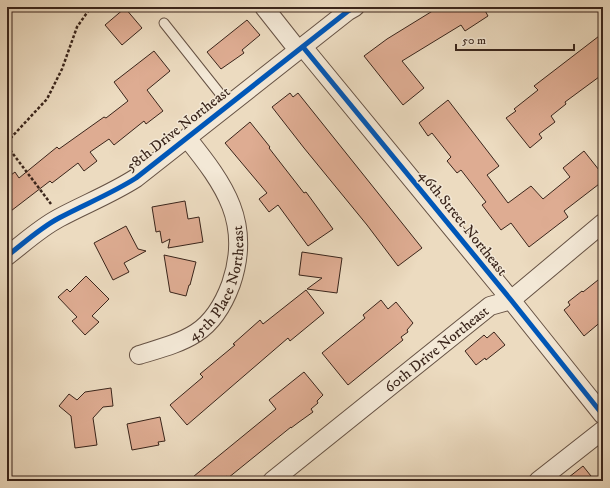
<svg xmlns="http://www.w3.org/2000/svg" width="610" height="488" viewBox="0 0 610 488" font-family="'IM FELL DW Pica',serif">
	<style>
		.building { fill: #deac92; stroke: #3a251b }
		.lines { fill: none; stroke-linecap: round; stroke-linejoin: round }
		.lane-casing { stroke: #665244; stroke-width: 11 }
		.street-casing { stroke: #665244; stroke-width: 20 }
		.path { stroke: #3a251b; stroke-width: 2.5; stroke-dasharray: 3 2; stroke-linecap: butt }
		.lane { stroke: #f3e8d6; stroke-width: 9 }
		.street { stroke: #f3e8d6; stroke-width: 18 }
		.cycleway-casing { stroke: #f3e8d6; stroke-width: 8 }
		.cycleway { stroke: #0057b8; stroke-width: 5 }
		.labels { text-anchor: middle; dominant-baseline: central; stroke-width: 3; stroke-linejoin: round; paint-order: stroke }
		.street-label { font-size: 15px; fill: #3a251b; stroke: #f3e8d6 }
	</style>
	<rect width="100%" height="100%" fill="#ecdbc0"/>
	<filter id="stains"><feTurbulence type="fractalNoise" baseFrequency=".005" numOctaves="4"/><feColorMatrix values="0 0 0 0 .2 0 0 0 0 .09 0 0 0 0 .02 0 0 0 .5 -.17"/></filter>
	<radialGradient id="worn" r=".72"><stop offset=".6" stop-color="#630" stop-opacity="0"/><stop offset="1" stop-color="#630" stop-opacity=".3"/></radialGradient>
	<g class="building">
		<polygon points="439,7 483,7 488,16 465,31 461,25 402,61 424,88 403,105 364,56 387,39"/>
		<polygon points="125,8 142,28 122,45 105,25"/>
		<polygon points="247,20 260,35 242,50 244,53 221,69 207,52"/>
		<polygon points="603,33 603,74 565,102 566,104 551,116 555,122 539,134 542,138 530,148 506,118 516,111 514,109 538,90 534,86"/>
		<polygon points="154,51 170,71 147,90 163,111 146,124 144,121 114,145 109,139 90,152 97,161 84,171 78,163 52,183 50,181 7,214 7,178 15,172 19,178 57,147 59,149 104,117 106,118 128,101 114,82"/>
		<polygon points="290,93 293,97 298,93 422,248 398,266 367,225 304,148 272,107"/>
		<polygon points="448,100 499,166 487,175 508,203 531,186 543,199 570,177 563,168 584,151 603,175 603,181 564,211 568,217 529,247 511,223 501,230 482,205 486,202 461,170 457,173 447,161 451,157 432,133 428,136 419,123"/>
		<polygon points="250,122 270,147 269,148 304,193 306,192 333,229 308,246 278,205 269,212 259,199 267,193 225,143"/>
		<polygon points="185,201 188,219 199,217 203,242 168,248 170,239 162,243 160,231 156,232 152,207"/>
		<polygon points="126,226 138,249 146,251 124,263 129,272 113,280 94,243"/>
		<polygon points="302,252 342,258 337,293 307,289 322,278 299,275"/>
		<polygon points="164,255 196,262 190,285 189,285 186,296 170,292"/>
		<polygon points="86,276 109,299 92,316 99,322 85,335 72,321 77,317 58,297 67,289 70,292"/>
		<polygon points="603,276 603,320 584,336 564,310 570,305 568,302 582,291 583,292"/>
		<polygon points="306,290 324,313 290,341 288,338 187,425 170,405 203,377 200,374 235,345 233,344 260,320 263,324"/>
		<polygon points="381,300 388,309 396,302 413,323 407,330 408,332 401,337 403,340 348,385 322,353 365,318 363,315"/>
		<polygon points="494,332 505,345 486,360 485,358 476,365 465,351 484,335 487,338"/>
		<polygon points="304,372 323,395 317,401 318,403 311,409 313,412 299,422 291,428 291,427 228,478 227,476 221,481 188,481 276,409 269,400"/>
		<polygon points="111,388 113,406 103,407 93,418 97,445 75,448 71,416 59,406 69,394 77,400 85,392"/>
		<polygon points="160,417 165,441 158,442 159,445 132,450 127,424"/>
		<polygon points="583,466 595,481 564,481"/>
	</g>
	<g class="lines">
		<g class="lane-casing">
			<polyline id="lane" points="164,23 229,105"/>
		</g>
		<g class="street-casing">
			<g id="street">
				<polyline points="264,7 298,50"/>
				<polyline points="303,47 511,300 603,415"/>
				<path d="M7,256C24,243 40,228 59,218C85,204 111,194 136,178L348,11L355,7"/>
				<path id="s1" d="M139,355C158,349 179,344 196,333C213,322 224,303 231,284C252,223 225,185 187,138"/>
				<path id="s2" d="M272,481L490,306L511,300L603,223"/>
				<polyline points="538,481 603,430"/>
			</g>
		</g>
		<g class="path">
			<polyline points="7,142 47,99 62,69 77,27 91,7"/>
			<polyline points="7,146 51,204"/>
		</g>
		<use href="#lane" class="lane"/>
		<use href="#street" class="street"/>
		<g class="cycleway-casing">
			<g id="cycleway">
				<polyline points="303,47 511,300 603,415"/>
				<path d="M7,256C24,243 40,228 59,218C85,204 111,194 136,178L348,11L355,7"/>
			</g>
		</g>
		<use href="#cycleway" class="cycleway"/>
	</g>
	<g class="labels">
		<g class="street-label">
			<text transform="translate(178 129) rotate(-38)">58th Drive Northeast</text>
			<text transform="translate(463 223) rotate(51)">46th Street Northeast</text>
			<text stroke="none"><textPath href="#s1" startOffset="118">45th Place Northeast</textPath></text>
			<text stroke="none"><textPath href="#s2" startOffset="211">60th Drive Northeast</textPath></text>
		</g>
	</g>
	<rect width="610" height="488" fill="none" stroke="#ecdbc0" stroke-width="24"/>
	<rect x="8" y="8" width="594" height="472" fill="none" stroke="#3a251b" stroke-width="2"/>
	<rect x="12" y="12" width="586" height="464" fill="none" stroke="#3a251b"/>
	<path d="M456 44v6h118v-6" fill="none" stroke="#3a251b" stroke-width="2"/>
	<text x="462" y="44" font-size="12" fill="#3a251b" stroke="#f3e8d6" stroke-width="3" paint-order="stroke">50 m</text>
	<rect width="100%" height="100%" filter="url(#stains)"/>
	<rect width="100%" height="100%" fill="url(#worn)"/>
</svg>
